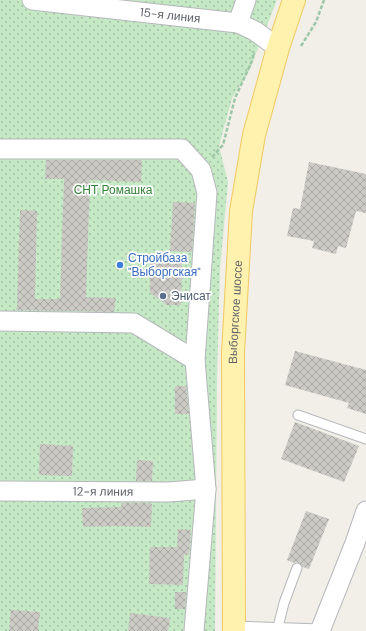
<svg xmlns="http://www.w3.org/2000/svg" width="366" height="631" viewBox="0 0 366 631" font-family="'DM Sans',sans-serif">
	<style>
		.garden { fill: url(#garden-dots) }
		.building { fill: url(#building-cross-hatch) }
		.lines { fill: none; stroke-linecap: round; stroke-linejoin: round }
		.service-casing { stroke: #b5b8bc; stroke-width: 11 }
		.minor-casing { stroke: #b5b8bc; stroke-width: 21 }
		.primary-casing { stroke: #f2c960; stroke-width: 24 }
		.path { stroke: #9cc7a9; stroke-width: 2.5; stroke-dasharray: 4 2; stroke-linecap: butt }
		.service { stroke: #fff; stroke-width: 9 }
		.minor { stroke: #fff; stroke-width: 19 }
		.primary { stroke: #fff2af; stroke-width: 22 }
		.shop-dot { fill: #3f7fe0; stroke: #fff; stroke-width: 1.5 }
		.service-dot { fill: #5c6f8a; stroke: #fff; stroke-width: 1.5 }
		.labels { text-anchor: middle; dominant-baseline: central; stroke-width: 3.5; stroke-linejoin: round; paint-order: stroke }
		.street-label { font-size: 12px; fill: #5f6368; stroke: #fff }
		.park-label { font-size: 12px; fill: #348238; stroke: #fff }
		.shop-label { font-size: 12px; fill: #366cbe; stroke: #fff; text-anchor: start }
		.service-label { font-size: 12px; fill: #4e5e75; stroke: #fff; text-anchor: start }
	</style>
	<defs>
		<pattern id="garden-dots" width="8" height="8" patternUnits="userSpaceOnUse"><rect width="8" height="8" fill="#c5e8c5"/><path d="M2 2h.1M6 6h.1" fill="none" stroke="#a3c0a4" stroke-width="1.8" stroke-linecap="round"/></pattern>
		<pattern id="building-cross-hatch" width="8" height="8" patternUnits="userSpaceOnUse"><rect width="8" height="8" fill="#cccac5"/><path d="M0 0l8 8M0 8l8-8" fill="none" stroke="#a9a8a4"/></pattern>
	</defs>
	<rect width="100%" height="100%" fill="#f1efe8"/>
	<polygon class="garden" points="0,0 277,0 249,71 232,98 219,146 228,182 220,268 217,378 215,631 0,631"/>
	<g class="building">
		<polygon points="46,160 142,160 141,182 90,180 86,297 116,298 114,312 16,310 17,306 20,210 37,211 35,299 60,299 64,179 45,179"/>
		<polygon points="309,162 366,174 366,213 356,211 346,248 338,246 336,254 312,248 314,241 287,236 293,208 300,209"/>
		<polygon points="173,202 195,203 192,252 170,251"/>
		<polygon points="150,256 182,256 181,305 167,305 150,293"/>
		<polygon points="295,351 366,370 366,414 347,408 349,403 285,385"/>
		<polygon points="175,386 186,386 189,414 175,414"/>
		<polygon points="295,422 359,446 344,482 281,459"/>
		<polygon points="40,444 73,446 72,476 39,475"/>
		<polygon points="137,460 153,461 152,481 136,481"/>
		<polygon points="121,503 151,503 151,504 152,504 151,527 115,526 83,527 82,508 121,507"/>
		<polygon points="306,511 329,519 309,569 303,567 299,563 296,562 294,563 287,560"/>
		<polygon points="178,529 191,530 189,555 184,555 183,585 149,584 150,547 177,547"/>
		<polygon points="175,592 186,592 185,609 175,609"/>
		<polygon points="11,610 40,612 38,631 9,631"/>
		<polygon points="130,613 170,618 168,631 128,631"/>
	</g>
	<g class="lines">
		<g class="service-casing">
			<g id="service">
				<polyline points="298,415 366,439"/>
				<polyline points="234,626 321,629"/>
				<polyline points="278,627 284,603 297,568"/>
			</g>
		</g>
		<g class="minor-casing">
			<g id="minor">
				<path id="s1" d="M32,0L238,23L255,31L278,48"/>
				<polyline points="238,23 246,0"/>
				<polyline points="0,149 182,149 201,170 207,193 195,360 206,489 194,631"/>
				<polyline points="0,321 134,323 195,360"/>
				<path id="s2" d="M0,491L169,492L206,489"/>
				<polyline points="320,631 355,543 366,511"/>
			</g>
		</g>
		<g class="primary-casing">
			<g id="primary">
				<path id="s3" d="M234,631L233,353L241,211L254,135L278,48L294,0"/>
			</g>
		</g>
		<g class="path">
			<polyline points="301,46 316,22 324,0"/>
			<polyline points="212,157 223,145 235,98 253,59 253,51"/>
		</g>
		<use href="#service" class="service"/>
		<use href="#minor" class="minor"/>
		<use href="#primary" class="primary"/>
	</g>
	<circle class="shop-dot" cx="120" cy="265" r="4"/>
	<circle class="service-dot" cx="163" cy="296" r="4"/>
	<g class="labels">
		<g class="street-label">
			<text stroke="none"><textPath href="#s1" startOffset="139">15-я линия</textPath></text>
			<text stroke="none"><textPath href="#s3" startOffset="319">Выборгское шоссе</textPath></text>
			<text stroke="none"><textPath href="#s2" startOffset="103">12-я линия</textPath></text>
		</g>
		<g class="park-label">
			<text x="113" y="190">СНТ Ромашка</text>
		</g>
		<g class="shop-label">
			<text x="128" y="258">Стройбаза<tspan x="128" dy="14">"Выборгская"</tspan></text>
		</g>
		<g class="service-label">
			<text x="171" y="296">Энисат</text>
		</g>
	</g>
</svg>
